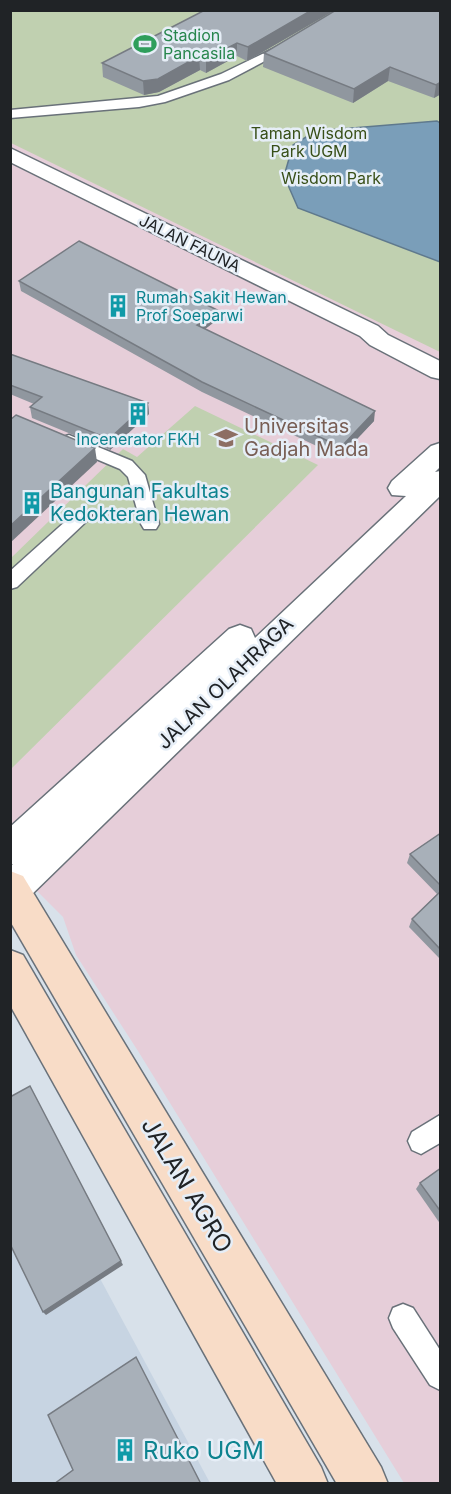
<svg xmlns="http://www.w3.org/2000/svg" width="451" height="1494" viewBox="0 0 451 1494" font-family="Inter,sans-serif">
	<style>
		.built { fill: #c7d4e2 }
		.education { fill: #e6ced9 }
		.green { fill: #c0d0b0 }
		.water { fill: #7a9eb9; stroke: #5f798d; stroke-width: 1.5 }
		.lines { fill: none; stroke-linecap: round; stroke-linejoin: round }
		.lane-casing { stroke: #697179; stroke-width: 3 }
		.street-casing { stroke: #697179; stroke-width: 3 }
		.secondary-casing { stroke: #697179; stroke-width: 3 }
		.lane { fill: #fff; fill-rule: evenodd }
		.street { fill: #fff; fill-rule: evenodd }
		.secondary { fill: #f8dcc7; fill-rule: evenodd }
		.wall { fill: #90979f }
		.shaded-wall { fill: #767b82 }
		.building { fill: #a8b0b9; stroke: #767b82; stroke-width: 1.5 }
		.labels { text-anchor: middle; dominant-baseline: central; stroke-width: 5; stroke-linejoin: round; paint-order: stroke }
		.far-leisure-label { font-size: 16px; fill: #27864d; stroke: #e6eef7; text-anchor: start }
		.far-park-label { font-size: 16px; fill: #384f18; stroke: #e6eef7 }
		.far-street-label { font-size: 16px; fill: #202326; stroke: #e6eef7 }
		.far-culture-label { font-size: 16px; fill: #0d838f; stroke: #e6eef7; text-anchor: start }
		.education-label { font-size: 20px; fill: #785e54; stroke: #e6eef7; text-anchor: start }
		.culture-label { font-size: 20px; fill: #0d838f; stroke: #e6eef7; text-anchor: start }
		.street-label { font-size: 20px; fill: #202326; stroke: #e6eef7 }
		.near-street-label { font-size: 24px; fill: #202326; stroke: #e6eef7 }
		.near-culture-label { font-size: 24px; fill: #0d838f; stroke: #e6eef7; text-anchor: start }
	</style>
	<rect width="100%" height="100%" fill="#d8e1ea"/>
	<polygon class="built" points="11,1113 210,1483 11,1483"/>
	<polygon class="education" points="10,11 440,11 440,1483 404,1483 138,1051 76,955 63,917 11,865"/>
	<g class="green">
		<polygon points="10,11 440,11 440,352 11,143"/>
		<polygon points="195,406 318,465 11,769 11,558 123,449 137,457"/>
	</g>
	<polygon class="water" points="437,121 440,123 440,262 298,208 284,176 293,145 316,131"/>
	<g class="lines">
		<g class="lane-casing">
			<g id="lane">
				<polygon points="285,43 295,45 229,80 165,102 139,107 10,118 10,110 158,96 221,74"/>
				<polygon points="69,435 132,461 145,475 159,524 156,529 144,529 141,524 128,477 120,469 63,445 61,441 63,437"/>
				<polygon points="83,509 89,511 92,515 89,519 17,587 10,589 10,571 77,511"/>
				<polygon points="440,1115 440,1143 421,1154 412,1150 408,1141 412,1132"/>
				<polygon points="403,1304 413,1308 440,1350 440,1390 430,1385 393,1328 389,1318 393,1308"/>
			</g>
		</g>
		<g class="street-casing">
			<g id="street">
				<polygon points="10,148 378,326 388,335 440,361 440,379 431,377 370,345 360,336 10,162"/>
				<polygon points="440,443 440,467 435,472 440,471 440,496 25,901 10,905 10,867 13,864 10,865 10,827 229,629 240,625 251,629 255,638 406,496 392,495 388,488 392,481 431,446"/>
			</g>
		</g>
		<g class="secondary-casing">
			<g id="secondary">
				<polygon points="10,871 23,876 381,1467 388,1484 337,1484 10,921"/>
				<polygon points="10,950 23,955 321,1467 328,1484 277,1484 10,1005"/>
			</g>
		</g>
		<use href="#lane" class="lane"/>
		<use href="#street" class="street"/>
		<use href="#secondary" class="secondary"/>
	</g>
	<g class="wall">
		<polygon points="335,10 247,61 237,56 206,73 200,70 159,92 144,95 103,77 102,63"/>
		<polygon points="441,10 441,94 434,98 388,81 353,103 263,67 264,53"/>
		<polygon points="19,281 217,310 217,320 205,329 374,421 340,457 202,392 21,291"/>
		<polygon points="10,354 148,403 149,414 110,450 32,418 30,407 34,404 10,394"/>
		<polygon points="441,833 441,960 409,927 412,919 437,894 407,863 410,854"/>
		<polygon points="441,1168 441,1225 416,1189 420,1183"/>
	</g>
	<g class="shaded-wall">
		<polygon points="312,10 335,10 247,61 248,47"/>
		<polygon points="237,43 237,56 206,73 206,59"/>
		<polygon points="199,56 200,70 159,92 144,95 143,81"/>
		<polygon points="390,67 388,81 353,103 354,89"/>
		<polygon points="441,82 441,94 434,98 436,85"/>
		<polygon points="217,310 217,320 197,335 197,325"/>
		<polygon points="148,403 149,414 110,450 109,439"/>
		<polygon points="375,411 374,421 340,457 341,447"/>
		<polygon points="95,448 97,462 10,543 10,526"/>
		<polygon points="30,1086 123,1265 46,1315 43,1312"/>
	</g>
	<g class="building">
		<polygon points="205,10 312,10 248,47 237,43 206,59 199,56 158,79 143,81 102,63"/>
		<polygon points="336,10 441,10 441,82 436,85 390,67 354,89 264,53"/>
		<polygon points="79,241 217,310 197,325 375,411 341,447 202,382 19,281"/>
		<polygon points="10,354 148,403 109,439 30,407 42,397 10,385"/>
		<polygon points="16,415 95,448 10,526 10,420"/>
		<polygon points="441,833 441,886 410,854"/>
		<polygon points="441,891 441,950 412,919"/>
		<polygon points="30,1086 121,1261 43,1312 10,1244 10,1097"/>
		<polygon points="441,1168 441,1212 420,1183"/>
		<polygon points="136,1357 201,1484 54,1484 73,1470 48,1415"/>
	</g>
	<defs>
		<g id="stadium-bare" transform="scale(1.8)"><path d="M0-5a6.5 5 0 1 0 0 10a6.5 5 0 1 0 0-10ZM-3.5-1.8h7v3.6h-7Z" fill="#2e9e5b" stroke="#e6eef7" stroke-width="2.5" paint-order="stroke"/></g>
		<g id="building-bare" transform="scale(1.8)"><path d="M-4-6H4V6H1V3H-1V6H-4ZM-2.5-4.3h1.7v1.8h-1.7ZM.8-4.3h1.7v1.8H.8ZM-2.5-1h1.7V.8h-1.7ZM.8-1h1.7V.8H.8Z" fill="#0f9aa8" stroke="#e6eef7" stroke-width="2.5" paint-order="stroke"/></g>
		<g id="university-bare" transform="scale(1.8)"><path d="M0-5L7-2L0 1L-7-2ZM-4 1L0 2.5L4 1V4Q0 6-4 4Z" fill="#8d6e63" stroke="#e6eef7" stroke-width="2.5" paint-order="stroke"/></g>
	</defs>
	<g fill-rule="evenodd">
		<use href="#stadium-bare" x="145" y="44"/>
		<use href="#building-bare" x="118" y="306"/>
		<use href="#building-bare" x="138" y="414"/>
		<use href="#university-bare" x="226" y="438"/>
		<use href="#building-bare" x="32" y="503"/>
		<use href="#building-bare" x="125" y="1450"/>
	</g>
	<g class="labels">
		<g class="far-leisure-label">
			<text x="163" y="35">Stadion<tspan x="163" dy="18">Pancasila</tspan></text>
		</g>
		<g class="far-park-label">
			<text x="309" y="133">Taman Wisdom<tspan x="309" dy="18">Park UGM</tspan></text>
			<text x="331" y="178">Wisdom Park</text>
		</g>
		<g class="far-street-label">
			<text transform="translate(190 243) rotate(26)">JALAN FAUNA</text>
		</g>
		<g class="far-culture-label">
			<text x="136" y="297">Rumah Sakit Hewan<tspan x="136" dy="18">Prof Soeparwi</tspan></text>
			<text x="138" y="439" text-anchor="middle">Incenerator FKH</text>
		</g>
		<g class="education-label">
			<text x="244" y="426">Universitas<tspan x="244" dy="23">Gadjah Mada</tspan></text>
		</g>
		<g class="culture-label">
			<text x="50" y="491">Bangunan Fakultas<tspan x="50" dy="23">Kedokteran Hewan</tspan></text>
		</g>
		<g class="street-label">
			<text transform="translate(225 683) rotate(-44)">JALAN OLAHRAGA</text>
		</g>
		<g class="near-street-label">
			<text transform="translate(187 1185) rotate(59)">JALAN AGRO</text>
		</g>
		<g class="near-culture-label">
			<text x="143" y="1450">Ruko UGM</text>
		</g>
	</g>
	<rect width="451" height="1494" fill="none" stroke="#202326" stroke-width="24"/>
</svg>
